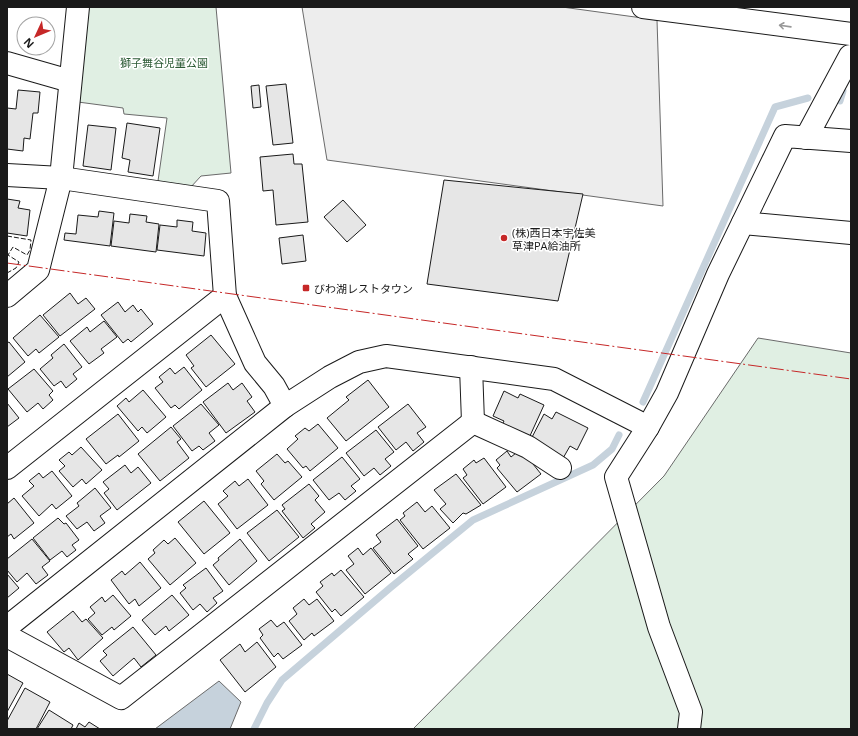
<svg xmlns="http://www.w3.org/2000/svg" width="858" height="736" viewBox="0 0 858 736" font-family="'Open Sans','Noto Sans JP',sans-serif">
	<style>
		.green { fill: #e0efe3; stroke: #6a6a6a }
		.parking { fill: #ededed; stroke: #6a6a6a }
		.water { fill: #c6d2dc; stroke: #6a6a6a }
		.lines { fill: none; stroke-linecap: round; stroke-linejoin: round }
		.stream { stroke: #c6d2dc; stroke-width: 7 }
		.building { fill: #e6e6e6; stroke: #1a1a1a }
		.minor-casing { stroke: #1a1a1a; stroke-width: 24 }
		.highway-casing { stroke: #1a1a1a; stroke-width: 24 }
		.minor { stroke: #fff; stroke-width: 22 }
		.highway { stroke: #fff; stroke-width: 22 }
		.fence { stroke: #1a1a1a; stroke-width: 1; stroke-dasharray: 5 2; stroke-linecap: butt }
		.power { stroke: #c62828; stroke-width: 1; stroke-dasharray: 14 3 2 3; stroke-linecap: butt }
		.oneway { stroke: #989898 }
		.poi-dot { fill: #c62828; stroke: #fff; stroke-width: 1.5 }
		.labels { text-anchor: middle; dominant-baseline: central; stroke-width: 3; stroke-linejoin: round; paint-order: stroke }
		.park-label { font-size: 11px; fill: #2b5a34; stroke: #fff }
		.poi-label { font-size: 11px; fill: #1a1a1a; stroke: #fff; text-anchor: start }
	</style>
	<rect width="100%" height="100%" fill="#fff"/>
	<g class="green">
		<polygon points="89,7 216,7 231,173 201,176 190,188 158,181 167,118 124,114 123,108 78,102"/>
		<polygon points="758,338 851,353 851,729 413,729 664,476"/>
	</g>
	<polygon class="parking" points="302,7 562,7 657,20 663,206 327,160"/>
	<polygon class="water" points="219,681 241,702 230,729 155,729"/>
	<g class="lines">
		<g class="stream">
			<polyline points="840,101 843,91"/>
			<polyline points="643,402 775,107 808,98"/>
			<polyline points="254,729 267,703 282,680 390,588 473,520 593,465 612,449 619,435"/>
		</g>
	</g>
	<g class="building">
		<polygon points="286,84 293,143 273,145 266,86"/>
		<polygon points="259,85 261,107 253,108 251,86"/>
		<polygon points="18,90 40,92 38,113 33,113 30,139 24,138 23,151 7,149 7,108 16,109"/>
		<polygon points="127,123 160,128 153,176 128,172 130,160 122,158"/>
		<polygon points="88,125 116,128 111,170 83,166"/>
		<polygon points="293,154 294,164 302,164 308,222 276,225 273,190 263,191 260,157"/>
		<polygon points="444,180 583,194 558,301 427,284"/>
		<polygon points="7,199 20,201 18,208 30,210 27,236 7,233"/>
		<polygon points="343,200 366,225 347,242 324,217"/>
		<polygon points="99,211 114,213 110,246 64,240 65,233 76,234 78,215 98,217"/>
		<polygon points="130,214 147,216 146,222 159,224 156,252 111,246 114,221 129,223"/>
		<polygon points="177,220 193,222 192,231 206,233 204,256 157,250 160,225 177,227"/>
		<polygon points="303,235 306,261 282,264 279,238"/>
		<polygon points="70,293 78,304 86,298 95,309 60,336 43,315"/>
		<polygon points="118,302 125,312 133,305 138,312 141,309 153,324 131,342 128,339 123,343 101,315"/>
		<polygon points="40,315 59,337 39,353 36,349 28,356 13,338"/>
		<polygon points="104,321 117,337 101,349 104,353 89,364 70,341 87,327 90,332"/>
		<polygon points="211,335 235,364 206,387 191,368 194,366 186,355"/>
		<polygon points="9,342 25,362 7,377 7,343"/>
		<polygon points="64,344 82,367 73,374 77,379 66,388 61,381 54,386 40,369 53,358 51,355"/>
		<polygon points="184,367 202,390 179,409 175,405 171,408 155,388 163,382 159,377 170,368 175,374"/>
		<polygon points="34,369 53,391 49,395 53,400 43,409 38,403 27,412 8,389"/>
		<polygon points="368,380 389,407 346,441 327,418 349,400 346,397"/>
		<polygon points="228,383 233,390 242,383 252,397 247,401 255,412 226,433 203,402"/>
		<polygon points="143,390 166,417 147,433 142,427 138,431 117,406 126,398 129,402"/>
		<polygon points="504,391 518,398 520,394 544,405 529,438 502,425 504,421 493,416"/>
		<polygon points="7,403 19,418 7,427"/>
		<polygon points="201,404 219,425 209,433 215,441 203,450 199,446 192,451 173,426"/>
		<polygon points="408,404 426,427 417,433 424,442 413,451 406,442 396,450 378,427"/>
		<polygon points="556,412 588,428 577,450 570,446 562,460 529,443 544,414 552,419"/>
		<polygon points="118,414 139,441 119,457 118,455 106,464 86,439"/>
		<polygon points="318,424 338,448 310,471 306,466 303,468 287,449 298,439 295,436 305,428 309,431"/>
		<polygon points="171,427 181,439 177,442 189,458 160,481 138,454"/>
		<polygon points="376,430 394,452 385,459 391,466 380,475 374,468 364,476 346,453"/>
		<polygon points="81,447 102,470 86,484 82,479 73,487 59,471 65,466 59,460 69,452 72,455"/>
		<polygon points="521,449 541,474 517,492 497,468 500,465 496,460 507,451 511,457"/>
		<polygon points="277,454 285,463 288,461 302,477 274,500 261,484 264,481 256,471"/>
		<polygon points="342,457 360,479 351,486 356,491 345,500 339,493 329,500 313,480"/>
		<polygon points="484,458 506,487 483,504 463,478 467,475 463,469 474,460 476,463"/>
		<polygon points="125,465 131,473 138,467 151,483 117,510 104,493 109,489 103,482"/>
		<polygon points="52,471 72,496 56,509 52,504 39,516 22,496 34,486 29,481 39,473 43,478"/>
		<polygon points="456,474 481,505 466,514 463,513 453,523 440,509 446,504 434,490"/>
		<polygon points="248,479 268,505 237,529 218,504 228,496 223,491 235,481 239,486"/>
		<polygon points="309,484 319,496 315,500 325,512 311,524 315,528 303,538 282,511 285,509 282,505"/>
		<polygon points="95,488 111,508 100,516 105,523 94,531 87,522 77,529 66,516 79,506 77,503"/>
		<polygon points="14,498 34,523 14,539 11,534 7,537 7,504"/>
		<polygon points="204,501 230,533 204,554 178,522"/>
		<polygon points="417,502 425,512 432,506 450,528 423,549 400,520 405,516 403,513"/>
		<polygon points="277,510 299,537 269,561 247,533"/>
		<polygon points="58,518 64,524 66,523 79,540 72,545 76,550 67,557 62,551 50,560 33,538"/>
		<polygon points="397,519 418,546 408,554 413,559 394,574 373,548 381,542 376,535"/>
		<polygon points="175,538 196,563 170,585 148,559 155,553 153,550 164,540 168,544"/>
		<polygon points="32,539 50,561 42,567 48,575 36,584 27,573 17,582 7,570 7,559"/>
		<polygon points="240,539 257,561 229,585 213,565 219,560 218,558"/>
		<polygon points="358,548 363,555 371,548 391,573 365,594 346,570 354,564 348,556"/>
		<polygon points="140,562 161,588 139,606 135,599 129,604 111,580 122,571 125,575"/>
		<polygon points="206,568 223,591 213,598 217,603 207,612 200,604 193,610 180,593 186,588 183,585"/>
		<polygon points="341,570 364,597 341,616 335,609 332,612 316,592 323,586 320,582 332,573 334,576"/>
		<polygon points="7,574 19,588 7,598"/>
		<polygon points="113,595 131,616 114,630 112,627 102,635 88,619 95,613 90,607 102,597 105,602"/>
		<polygon points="172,595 189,615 169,631 166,626 155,635 142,620"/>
		<polygon points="304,599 309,605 317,599 334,621 314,636 312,633 304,640 289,621 297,614 293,608"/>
		<polygon points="73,611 82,622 86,619 103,638 78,660 69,648 64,652 47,632"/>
		<polygon points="271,620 277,627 284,622 302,645 283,659 278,653 274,657 260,638 263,635 259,629"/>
		<polygon points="133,627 156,655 141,667 134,658 113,676 100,661 107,655 103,651"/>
		<polygon points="257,642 276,667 245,692 220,660 240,644 245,652"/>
		<polygon points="7,674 23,683 7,712"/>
		<polygon points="25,688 50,702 36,729 7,729 7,721"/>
		<polygon points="49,710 73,725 71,729 37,729"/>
		<polygon points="89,722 100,729 76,729 79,723 85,727"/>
	</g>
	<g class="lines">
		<g class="minor-casing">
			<g id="minor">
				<polyline points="7,63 70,81"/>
				<polyline points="806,138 850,56"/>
				<polyline points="7,175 61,178 218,201 225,296 255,363 274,386 285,406 330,377 359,362 386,356 554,379 648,427"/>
				<polyline points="743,223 851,233"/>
				<polyline points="7,296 38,270 61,178 78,7"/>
				<polyline points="471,367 473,422"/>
				<polyline points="473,422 528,447 560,468"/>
				<polyline points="7,468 225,296"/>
				<polyline points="7,627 285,406"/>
				<polyline points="7,636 121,698 473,422"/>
				<polyline points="689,729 691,712 659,627 616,477 648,427 667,393 718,274 785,136 851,141"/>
			</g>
		</g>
		<g class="highway-casing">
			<polyline id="highway" points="643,7 851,34"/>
		</g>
		<use href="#minor" class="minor"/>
		<use href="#highway" class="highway"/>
		<polyline class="fence" points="7,236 31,240 30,250 27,255 13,247 8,255 19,262 16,268 7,273"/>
		<polyline class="power" points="7,263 851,379"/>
	</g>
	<defs><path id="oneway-shaft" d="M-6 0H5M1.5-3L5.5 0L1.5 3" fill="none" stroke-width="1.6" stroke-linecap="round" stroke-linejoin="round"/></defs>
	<use class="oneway" href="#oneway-shaft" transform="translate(785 26) rotate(-172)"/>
	<g class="poi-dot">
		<circle cx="504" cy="238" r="4"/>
		<rect x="302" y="284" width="8" height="8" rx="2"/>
	</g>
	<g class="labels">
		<g class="park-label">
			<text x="164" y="62">獅子舞谷児童公園</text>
		</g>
		<g class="poi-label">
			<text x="512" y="232">(株)西日本宇佐美<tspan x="512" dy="13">草津PA給油所</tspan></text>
			<text x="314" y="288">びわ湖レストタウン</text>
		</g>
	</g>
	<rect width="858" height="736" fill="none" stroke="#1a1a1a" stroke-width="16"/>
	<g transform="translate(36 36) rotate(226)"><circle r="19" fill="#ffffff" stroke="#a3a3a3"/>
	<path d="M0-3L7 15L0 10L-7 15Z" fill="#c62828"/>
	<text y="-6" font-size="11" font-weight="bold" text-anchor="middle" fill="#1a1a1a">N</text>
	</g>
</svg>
